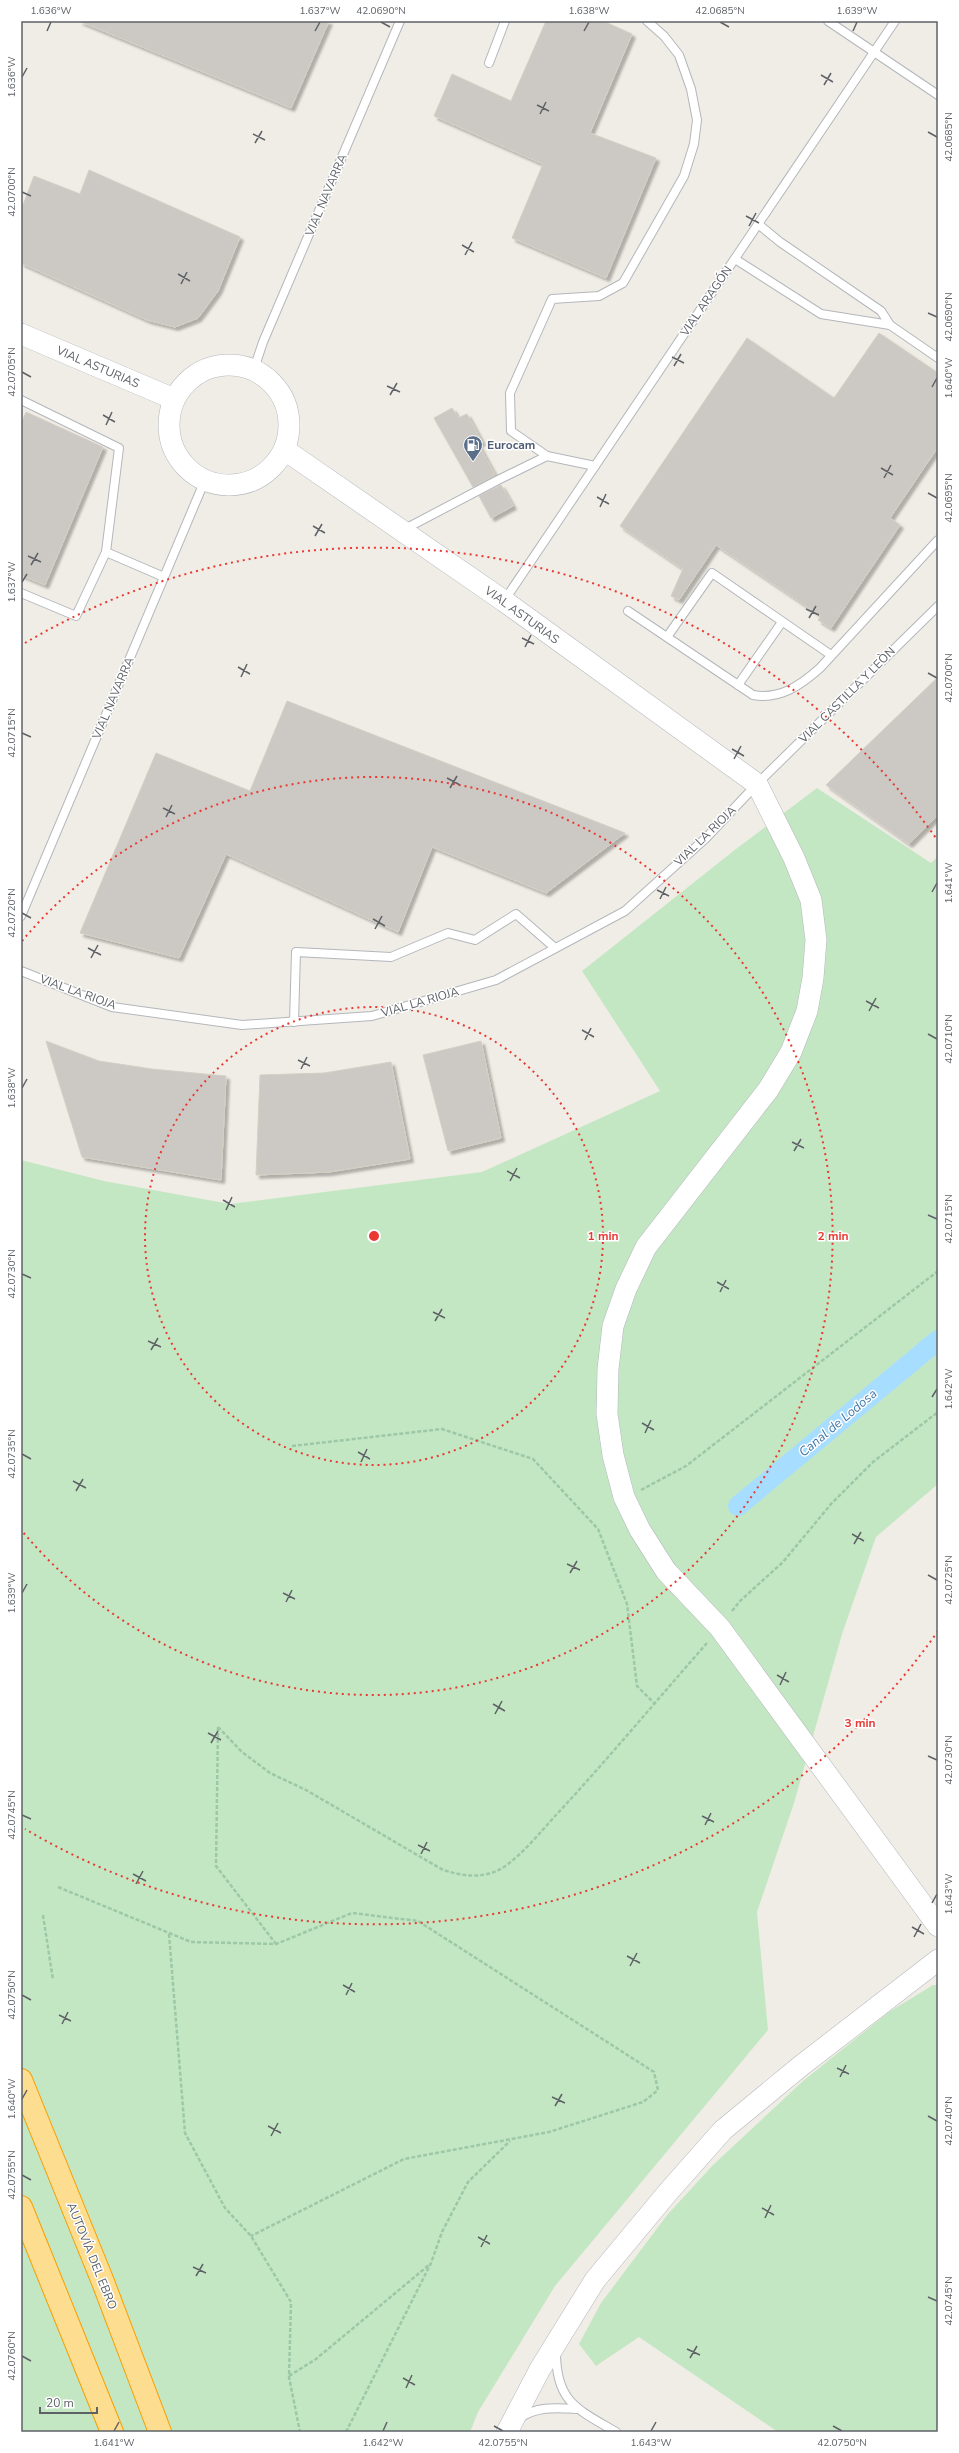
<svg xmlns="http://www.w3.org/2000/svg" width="959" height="2453" viewBox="0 0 959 2453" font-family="'Nunito Sans',sans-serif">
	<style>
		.green { fill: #c4e7c3 }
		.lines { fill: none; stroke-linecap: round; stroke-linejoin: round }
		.canal { stroke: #a7ddff; stroke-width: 20 }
		.building { fill: #ccc8c3; stroke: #d5cfc4; filter: url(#shadow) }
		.service-casing { stroke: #b3b7bb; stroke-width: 10 }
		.tertiary-casing { stroke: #b3b7bb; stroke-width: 22 }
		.motorway-casing { stroke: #f69f00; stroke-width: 24 }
		.path { stroke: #9cc8a7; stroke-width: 2.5; stroke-dasharray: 4 2; stroke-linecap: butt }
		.service { stroke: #fff; stroke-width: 8 }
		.tertiary { stroke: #fff; stroke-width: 21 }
		.motorway { stroke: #fddd90; stroke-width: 22 }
		.ticks { fill: none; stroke: #5e6267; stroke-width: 1.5 }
		.ring { fill: none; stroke: #ea3832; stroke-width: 2; stroke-dasharray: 2 4 }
		.labels { text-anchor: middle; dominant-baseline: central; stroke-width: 3; stroke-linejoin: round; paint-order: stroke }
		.street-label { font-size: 12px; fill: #5e6267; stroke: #fff }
		.service-label { font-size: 12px; font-weight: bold; fill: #4e5e75; stroke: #fff; text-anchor: start }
		.water-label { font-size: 13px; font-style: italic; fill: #4078aa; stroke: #fff }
		.centre { fill: #ea3832; stroke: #fff; stroke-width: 2 }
		.ring-label { font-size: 12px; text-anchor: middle; font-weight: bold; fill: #ea3832; stroke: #fff; stroke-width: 3; stroke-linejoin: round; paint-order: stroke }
		.neatline { fill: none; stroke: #5e6267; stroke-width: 1.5 }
		.ticks-label { font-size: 10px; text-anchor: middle; fill: #5e6267 }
	</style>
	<defs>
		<filter id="shadow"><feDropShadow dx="3.5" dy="3.5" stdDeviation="1" flood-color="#0004"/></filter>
	</defs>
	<rect width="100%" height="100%" fill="#f0ede6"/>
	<g class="green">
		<polygon points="817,788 931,863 938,856 938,1484 876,1537 842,1634 794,1803 757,1912 768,2030 555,2286 478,2412 470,2432 21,2432 21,1160 104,1181 230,1204 482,1172 660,1091 582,971 736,849"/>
		<polygon points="933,1985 938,1985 938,2432 778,2432 639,2337 596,2366 579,2344 601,2303 637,2255 668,2214 713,2165 803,2081 889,2012"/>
	</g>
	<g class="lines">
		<polyline class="canal" points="738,1506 938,1340"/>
	</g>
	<g class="building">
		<polygon points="79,21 329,21 291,108"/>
		<polygon points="546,21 603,21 632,34 590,133 656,158 606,278 512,238 543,164 434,116 452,74 511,101"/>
		<polygon points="89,170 240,237 218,291 198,318 175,327 147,320 21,263 21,210 34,176 80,194"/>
		<polygon points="879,333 938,373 938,447 890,518 900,525 831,628 818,620 821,616 716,545 679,600 671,596 683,569 620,526 747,338 834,398"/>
		<polygon points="452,408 458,418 467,414 482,442 478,444 495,475 473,487 434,418"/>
		<polygon points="26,412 103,447 45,585 21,575 21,424"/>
		<polygon points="501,485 513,506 491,518 479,496"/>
		<polygon points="938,677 938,815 909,844 826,785"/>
		<polygon points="287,701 625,833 546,893 432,847 398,932 226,854 179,958 80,933 156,753 250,791"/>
		<polygon points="46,1041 99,1061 152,1069 226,1076 221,1180 82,1157"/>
		<polygon points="481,1041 501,1138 448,1151 423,1055"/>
		<polygon points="391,1062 410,1159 329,1172 256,1175 260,1075 324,1073"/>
	</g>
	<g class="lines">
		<g class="service-casing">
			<g id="service">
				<polyline points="828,21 938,95"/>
				<polyline points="489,63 505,21"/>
				<polyline points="758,224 780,242 881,311 890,325"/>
				<polyline points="735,259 821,314 890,325 938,358"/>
				<polyline points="254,369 263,342 400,21"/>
				<polyline points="21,400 119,448 106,552 76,616 21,593"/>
				<polyline points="547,456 511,431 510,393 552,299 599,296 623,283 684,176 694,144 697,120 691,89 679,55 664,36 647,21"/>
				<polyline points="403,530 498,480 547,456 595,466"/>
				<polyline points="106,552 164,577"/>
				<polyline points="504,601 895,21"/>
				<path d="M628,611L753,695C780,700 801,685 820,668L938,540"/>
				<polyline points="667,637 712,573 831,655"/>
				<polyline points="738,685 782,622"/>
				<polyline points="21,916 205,480"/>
				<polyline points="21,971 112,1007 242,1025 372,1016 496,980 625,911 706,838 757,784 938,606"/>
				<polyline points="294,1022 296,952 391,957 448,933 475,940 516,914 555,948"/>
				<path d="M556,2352C556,2402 577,2409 616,2432"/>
				<path d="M520,2418C537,2406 557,2408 577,2409"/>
			</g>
		</g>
		<g class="tertiary-casing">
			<g id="tertiary">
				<polyline points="21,334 174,399"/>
				<circle cx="229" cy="425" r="60"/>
				<polyline points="285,450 504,601 757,784 794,858 811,900 816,940 813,978 807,1011 791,1052 768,1090 646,1247 626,1289 613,1326 608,1369 607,1414 613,1455 624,1497 640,1530 666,1571 720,1628 938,1926"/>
				<polyline points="507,2432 540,2369 595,2280 669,2191 723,2130 802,2065 938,1960"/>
			</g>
		</g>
		<g class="motorway-casing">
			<g id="motorway">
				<polyline points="21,2080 103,2282 160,2432"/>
				<polyline points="21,2207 112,2432"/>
			</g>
		</g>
		<g class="path">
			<polyline points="292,1446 442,1429 533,1459 598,1529 627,1604 637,1686 654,1703"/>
			<polyline points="641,1490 686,1466 938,1271"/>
			<polyline points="732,1611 740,1601 783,1562 831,1504 873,1462 938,1412"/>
			<path d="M218,1727L242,1752L270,1773L306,1790L443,1870C460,1875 474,1878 491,1873C512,1868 541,1831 556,1815C608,1759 656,1701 707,1643"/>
			<polyline points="218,1727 216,1866 276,1944"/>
			<polyline points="58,1887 191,1942 276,1944 352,1913 418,1921 654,2072 658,2090 643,2102 549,2132 404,2159 251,2236"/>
			<polyline points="43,1915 53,1980"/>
			<polyline points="169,1934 185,2133 225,2208 251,2236 291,2302 289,2377 300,2432"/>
			<polyline points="289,2376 316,2359 429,2265"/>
			<polyline points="346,2432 431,2263 442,2232 468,2182 510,2141"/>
		</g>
		<use href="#service" class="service"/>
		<use href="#tertiary" class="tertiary"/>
		<use href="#motorway" class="motorway"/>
	</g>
	<path class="ticks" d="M381,22L390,27M720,22L729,27M47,31L51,22M315,31L320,22M584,31L589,22M853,31L857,22M821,75L833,82M22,77L27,68M824,85L831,73M537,105L549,111M540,114L546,102M928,132L937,137M253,134L265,140M255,143L262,131M22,192L31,196M746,216L759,223M749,226L756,213M462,245L474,252M465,255L472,242M178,274L190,281M181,284L187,272M928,313L937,317M672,357L684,363M674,366L681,354M22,372L31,377M387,386L400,392M932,387L937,378M390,395L397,383M103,415L115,422M106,425L112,412M881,468L893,475M884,478L891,465M928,493L937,498M597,497L609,504M600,507L606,494M313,526L325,533M315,536L322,524M28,556L41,562M31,565L38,553M22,582L27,574M806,609L819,615M809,618L816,606M522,638L534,644M525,647L531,635M238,667L250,674M928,673L937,678M241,677L247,664M22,733L31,737M732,749L744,756M734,759L741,746M447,778L460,785M450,788L457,776M163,808L175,814M166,817L172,805M657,890L669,896M932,892L937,883M660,899L666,887M22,913L31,918M373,919L385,926M375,929L382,916M88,948L101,955M91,958L98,945M866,1001L879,1008M869,1011L876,998M582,1030L594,1037M928,1034L937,1039M585,1040L591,1028M298,1060L310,1066M301,1069L307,1057M22,1088L27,1079M792,1142L804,1148M794,1151L801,1139M507,1171L520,1178M510,1181L517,1168M223,1200L235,1207M226,1210L232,1197M928,1215L937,1219M22,1274L31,1278M717,1282L729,1289M720,1292L726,1280M433,1312L445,1318M435,1321L442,1309M148,1341L161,1347M151,1350L158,1338M932,1397L937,1389M642,1423L654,1430M645,1433L651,1420M358,1452L370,1459M22,1454L31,1459M361,1462L367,1449M73,1481L86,1488M76,1491L83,1479M852,1534L864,1541M854,1544L861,1532M567,1564L580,1570M570,1573L577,1561M928,1575L937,1580M22,1593L27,1584M283,1593L295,1599M286,1602L292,1590M777,1675L789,1682M780,1685L786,1672M493,1704L505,1711M495,1714L502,1701M208,1733L221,1740M211,1743L218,1731M928,1756L937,1760M22,1815L31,1819M702,1816L714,1822M705,1825L711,1813M418,1845L430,1851M421,1854L427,1842M133,1874L146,1881M136,1884L143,1871M932,1903L937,1894M912,1927L924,1934M914,1937L921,1924M627,1956L640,1963M630,1966L637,1953M343,1985L355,1992M22,1995L31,2000M346,1995L352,1983M59,2015L71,2021M62,2024L68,2012M837,2068L849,2074M840,2077L846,2065M552,2097L565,2103M22,2099L27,2090M555,2106L562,2094M928,2116L937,2121M268,2126L281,2133M271,2136L278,2123M22,2175L31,2180M762,2208L774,2215M765,2218L771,2205M478,2237L490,2244M481,2247L487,2235M193,2267L206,2273M196,2276L203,2264M928,2297L937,2301M687,2349L700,2355M22,2356L31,2361M690,2358L697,2346M403,2378L415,2385M406,2388L412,2375M494,2426L503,2431M833,2426L842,2431M114,2431L119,2422M383,2431L387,2422M651,2431L656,2422"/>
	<g class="ring">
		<circle cx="374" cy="1236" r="229"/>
		<path d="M22 941A459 459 0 1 1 22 1531"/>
		<path d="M938 1631A688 688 0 0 1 25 1829M25 643A688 688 0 0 1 938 841"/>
	</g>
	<defs>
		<g id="fuel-pin" transform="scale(1)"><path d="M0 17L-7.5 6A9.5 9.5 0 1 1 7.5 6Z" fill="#5c6f8a" stroke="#fff"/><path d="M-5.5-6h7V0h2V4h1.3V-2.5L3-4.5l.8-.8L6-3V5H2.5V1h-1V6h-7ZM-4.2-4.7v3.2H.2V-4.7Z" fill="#fff"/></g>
	</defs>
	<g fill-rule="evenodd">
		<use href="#fuel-pin" x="473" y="445"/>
	</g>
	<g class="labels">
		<g class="street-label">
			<text transform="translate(326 195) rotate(-67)">VIAL NAVARRA</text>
			<text transform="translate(706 301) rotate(-56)">VIAL ARAGÓN</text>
			<text transform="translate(98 367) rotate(23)">VIAL ASTURIAS</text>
			<text transform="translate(522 615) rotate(36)">VIAL ASTURIAS</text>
			<text transform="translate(847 695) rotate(-45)">VIAL CASTILLA Y LEÒN</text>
			<text transform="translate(113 698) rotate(-67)">VIAL NAVARRA</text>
			<text transform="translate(705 836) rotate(-44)">VIAL LA RIOJA</text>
			<text transform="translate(78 992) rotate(20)">VIAL LA RIOJA</text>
			<text transform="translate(420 1002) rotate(-16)">VIAL LA RIOJA</text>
			<text transform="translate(92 2256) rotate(68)">AUTOVÍA DEL EBRO</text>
		</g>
		<g class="service-label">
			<text x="487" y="445">Eurocam</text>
		</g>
		<g class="water-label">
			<text transform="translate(838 1423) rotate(-40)">Canal de Lodosa</text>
		</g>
	</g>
	<circle cx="374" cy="1236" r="6" class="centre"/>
	<g class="ring-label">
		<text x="603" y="1240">1 min</text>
		<text x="833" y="1240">2 min</text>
		<text x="860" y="1727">3 min</text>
	</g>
	<rect width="959" height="2453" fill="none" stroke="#ffffff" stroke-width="44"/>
	<path d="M40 2407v6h57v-6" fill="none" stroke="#5e6267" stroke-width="2"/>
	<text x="46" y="2407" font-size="12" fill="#5e6267" stroke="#ffffff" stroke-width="3" paint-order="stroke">20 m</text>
	<rect x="22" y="22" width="915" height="2409" class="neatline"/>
	<g class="ticks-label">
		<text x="51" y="14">1.636°W</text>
		<text x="320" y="14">1.637°W</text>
		<text x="381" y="14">42.0690°N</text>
		<text x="589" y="14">1.638°W</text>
		<text x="720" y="14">42.0685°N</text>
		<text x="857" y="14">1.639°W</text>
		<text transform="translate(11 77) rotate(-90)" y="4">1.636°W</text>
		<text transform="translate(948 137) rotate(-90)" y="4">42.0685°N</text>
		<text transform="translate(11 192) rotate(-90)" y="4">42.0700°N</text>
		<text transform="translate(948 317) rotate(-90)" y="4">42.0690°N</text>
		<text transform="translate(11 372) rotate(-90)" y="4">42.0705°N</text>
		<text transform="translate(948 378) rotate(-90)" y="4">1.640°W</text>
		<text transform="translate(948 498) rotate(-90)" y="4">42.0695°N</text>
		<text transform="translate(11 582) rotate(-90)" y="4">1.637°W</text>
		<text transform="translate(948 678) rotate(-90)" y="4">42.0700°N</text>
		<text transform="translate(11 733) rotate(-90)" y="4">42.0715°N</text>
		<text transform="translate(948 883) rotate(-90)" y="4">1.641°W</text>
		<text transform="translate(11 913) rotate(-90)" y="4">42.0720°N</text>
		<text transform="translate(948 1039) rotate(-90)" y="4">42.0710°N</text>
		<text transform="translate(11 1088) rotate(-90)" y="4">1.638°W</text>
		<text transform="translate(948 1219) rotate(-90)" y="4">42.0715°N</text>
		<text transform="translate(11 1274) rotate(-90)" y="4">42.0730°N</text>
		<text transform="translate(948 1389) rotate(-90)" y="4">1.642°W</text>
		<text transform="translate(11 1454) rotate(-90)" y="4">42.0735°N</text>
		<text transform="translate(948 1580) rotate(-90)" y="4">42.0725°N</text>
		<text transform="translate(11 1593) rotate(-90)" y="4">1.639°W</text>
		<text transform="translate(948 1760) rotate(-90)" y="4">42.0730°N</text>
		<text transform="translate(11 1815) rotate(-90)" y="4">42.0745°N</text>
		<text transform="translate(948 1894) rotate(-90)" y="4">1.643°W</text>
		<text transform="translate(11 1995) rotate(-90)" y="4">42.0750°N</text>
		<text transform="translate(11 2099) rotate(-90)" y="4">1.640°W</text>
		<text transform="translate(948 2121) rotate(-90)" y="4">42.0740°N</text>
		<text transform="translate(11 2175) rotate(-90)" y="4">42.0755°N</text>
		<text transform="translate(948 2301) rotate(-90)" y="4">42.0745°N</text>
		<text transform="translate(11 2356) rotate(-90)" y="4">42.0760°N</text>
		<text x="114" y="2446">1.641°W</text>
		<text x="383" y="2446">1.642°W</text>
		<text x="503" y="2446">42.0755°N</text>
		<text x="651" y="2446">1.643°W</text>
		<text x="842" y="2446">42.0750°N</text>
	</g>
</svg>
